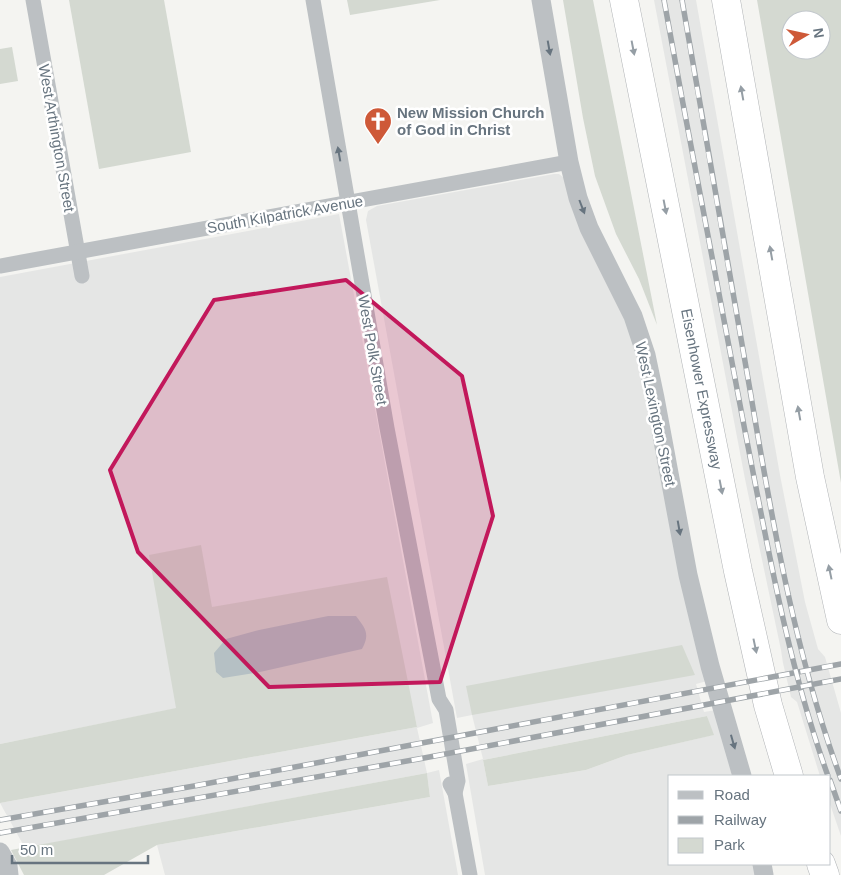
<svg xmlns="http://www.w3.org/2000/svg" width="841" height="875" viewBox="0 0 841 875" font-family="Helvetica,sans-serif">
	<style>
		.built { fill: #e5e6e5; fill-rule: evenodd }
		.green { fill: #d4d9d1; fill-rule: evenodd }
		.water { fill: #b5c0c4 }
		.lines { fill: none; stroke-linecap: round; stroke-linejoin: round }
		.motorway-casing { stroke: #b0b3b6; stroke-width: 29 }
		.minor { stroke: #bcc0c3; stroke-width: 15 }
		.tertiary { stroke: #bcc0c3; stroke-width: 19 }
		.motorway { stroke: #fff; stroke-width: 28 }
		.rail-casing { stroke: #9ea4a8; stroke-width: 5.5 }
		.rail { stroke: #fff; stroke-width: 4; stroke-dasharray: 11; stroke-linecap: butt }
		.oneway { fill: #67747f }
		.oneway2 { fill: #959ea5 }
		.marked { fill: #c2185b; fill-opacity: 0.2; stroke: #c2185b; stroke-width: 4; stroke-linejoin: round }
		.labels { text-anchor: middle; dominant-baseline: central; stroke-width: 5; stroke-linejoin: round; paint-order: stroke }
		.poi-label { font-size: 15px; font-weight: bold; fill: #67747f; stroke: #fff; text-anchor: start }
		.street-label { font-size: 15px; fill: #67747f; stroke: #fff }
	</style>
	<rect width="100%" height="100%" fill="#f4f4f1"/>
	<g class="built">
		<polygon points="654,0 696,0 780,475 805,602 818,649 825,657 841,713 841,836 830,804 830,776 820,776 797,702 791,697 783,663 781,650 745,479"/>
		<path d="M554,174H559L564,178L620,304L643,374L707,681L696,684L704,712L716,710L735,776H670V864H754L756,875H485L466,764L483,759L472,715L457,718L366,220L368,211L377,206ZM707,716L713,735L627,755L586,770L488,786L483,760Z"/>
		<polygon points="339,214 433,723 417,728 427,773 439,770 458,875 165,875 157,845 430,797 427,773 25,848 0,803 417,727 407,681 188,706 0,744 0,277"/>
	</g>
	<g class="green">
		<polygon points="69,0 164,0 191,152 99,169"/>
		<polygon points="347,0 440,0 350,15"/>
		<polygon points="563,0 593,0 657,325 639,279 616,234 595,176 583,118"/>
		<path d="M757,0H841V483ZM791,20H821V50H791Z"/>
		<polygon points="12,47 18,81 0,84 0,49"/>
		<polygon points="201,545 212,607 387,577 417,727 0,803 0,744 176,708 149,555"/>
		<polygon points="682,645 695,675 472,715 466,686"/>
		<polygon points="707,716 714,735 627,755 586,770 488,786 483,760"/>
		<polygon points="427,773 430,797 157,845 104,875 24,875 11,850"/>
	</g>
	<path class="water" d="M328,616H356C366,629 370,634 362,649L260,672L223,678L216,672L214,653L226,639L259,630Z"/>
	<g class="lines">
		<g class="motorway-casing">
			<g id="motorway">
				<polyline points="624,0 738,571 768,705 789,776"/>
				<polyline points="726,0 810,477 841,620"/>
				<polyline points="821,864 825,875"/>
			</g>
		</g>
		<g class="minor">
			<polyline points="33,0 82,276"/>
			<polyline points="313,0 387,428 439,699 446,710 458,781 455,793"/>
			<polyline points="0,266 569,162"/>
			<polyline points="450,784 455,793 470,875"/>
		</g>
		<g class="tertiary">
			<polyline points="541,0 569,162 578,198 589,228 633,316 646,355 655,398 688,575 710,666 742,776"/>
			<polyline points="0,852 8,866 9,875"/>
			<polyline points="762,864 764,875"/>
		</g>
		<use href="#motorway" class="motorway"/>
		<g class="rail-casing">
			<g id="rail">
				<path d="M664,0C690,144 718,288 745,431C768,548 788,665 828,776"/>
				<path d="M682,0C704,130 727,260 750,390C772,521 795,654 841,779"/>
				<polyline points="830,780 841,811"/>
				<polyline points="0,820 194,786 841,664"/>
				<polyline points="0,833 424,758 841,679"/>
			</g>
		</g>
		<use href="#rail" class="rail"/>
	</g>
	<defs><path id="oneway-solid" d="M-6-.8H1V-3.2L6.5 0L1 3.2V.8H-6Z" transform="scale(1.25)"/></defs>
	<g class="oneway">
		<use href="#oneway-solid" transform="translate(549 48) rotate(80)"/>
		<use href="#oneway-solid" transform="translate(339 154) rotate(-100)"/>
		<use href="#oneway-solid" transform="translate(582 207) rotate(69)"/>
		<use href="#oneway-solid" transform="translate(679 528) rotate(80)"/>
		<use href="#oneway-solid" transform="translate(733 742) rotate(74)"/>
	</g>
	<g class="oneway2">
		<use href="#oneway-solid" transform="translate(633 48) rotate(79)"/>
		<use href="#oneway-solid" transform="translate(742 93) rotate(-100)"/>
		<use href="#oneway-solid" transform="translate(665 207) rotate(79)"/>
		<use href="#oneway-solid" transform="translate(771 253) rotate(-100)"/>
		<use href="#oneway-solid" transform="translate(799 413) rotate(-100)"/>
		<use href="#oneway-solid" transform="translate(721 487) rotate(79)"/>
		<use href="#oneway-solid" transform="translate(830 572) rotate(-102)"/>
		<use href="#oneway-solid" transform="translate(755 646) rotate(78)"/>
	</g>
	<path class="marked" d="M346,280L462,376L493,516L440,682L269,687L138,552L110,470L214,300Z"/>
	<defs>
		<g id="church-pin" transform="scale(1.4375)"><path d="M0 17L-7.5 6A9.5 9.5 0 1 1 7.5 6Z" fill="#ce5938" stroke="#fff"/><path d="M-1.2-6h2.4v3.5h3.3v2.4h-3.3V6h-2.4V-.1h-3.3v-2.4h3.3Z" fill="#fff"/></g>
	</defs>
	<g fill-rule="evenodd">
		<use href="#church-pin" x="378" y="121"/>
	</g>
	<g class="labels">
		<g class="poi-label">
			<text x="397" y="112">New Mission Church<tspan x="397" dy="17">of God in Christ</tspan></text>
		</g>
		<g class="street-label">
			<text transform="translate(57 138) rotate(80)">West Arthington Street</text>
			<text transform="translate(285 214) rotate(-10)">South Kilpatrick Avenue</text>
			<text transform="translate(373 350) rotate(80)">West Polk Street</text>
			<text transform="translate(702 389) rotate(79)">Eisenhower Expressway</text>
			<text transform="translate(656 414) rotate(78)">West Lexington Street</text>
		</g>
	</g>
	<rect x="668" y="775" width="162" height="90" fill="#ffffff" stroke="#c2c7cc"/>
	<rect x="678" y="791" width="25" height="8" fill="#bcc0c3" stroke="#c2c7cc"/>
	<text x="714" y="800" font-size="15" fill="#67747f">Road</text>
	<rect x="678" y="816" width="25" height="8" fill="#9ea4a8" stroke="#c2c7cc"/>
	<text x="714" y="825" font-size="15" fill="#67747f">Railway</text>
	<rect x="678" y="838" width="25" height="15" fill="#d4d9d1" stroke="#c2c7cc"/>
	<text x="714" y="850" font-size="15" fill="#67747f">Park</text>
	<g transform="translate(806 35) rotate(81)"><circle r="24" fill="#ffffff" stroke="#c2c7cc"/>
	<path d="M0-4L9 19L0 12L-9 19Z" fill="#ce5938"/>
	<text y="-8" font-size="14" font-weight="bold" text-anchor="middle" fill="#67747f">N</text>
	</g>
	<path d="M12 855v8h136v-8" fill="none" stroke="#67747f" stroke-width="2.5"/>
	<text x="20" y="855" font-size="15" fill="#67747f" stroke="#ffffff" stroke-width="4" paint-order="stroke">50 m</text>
</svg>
